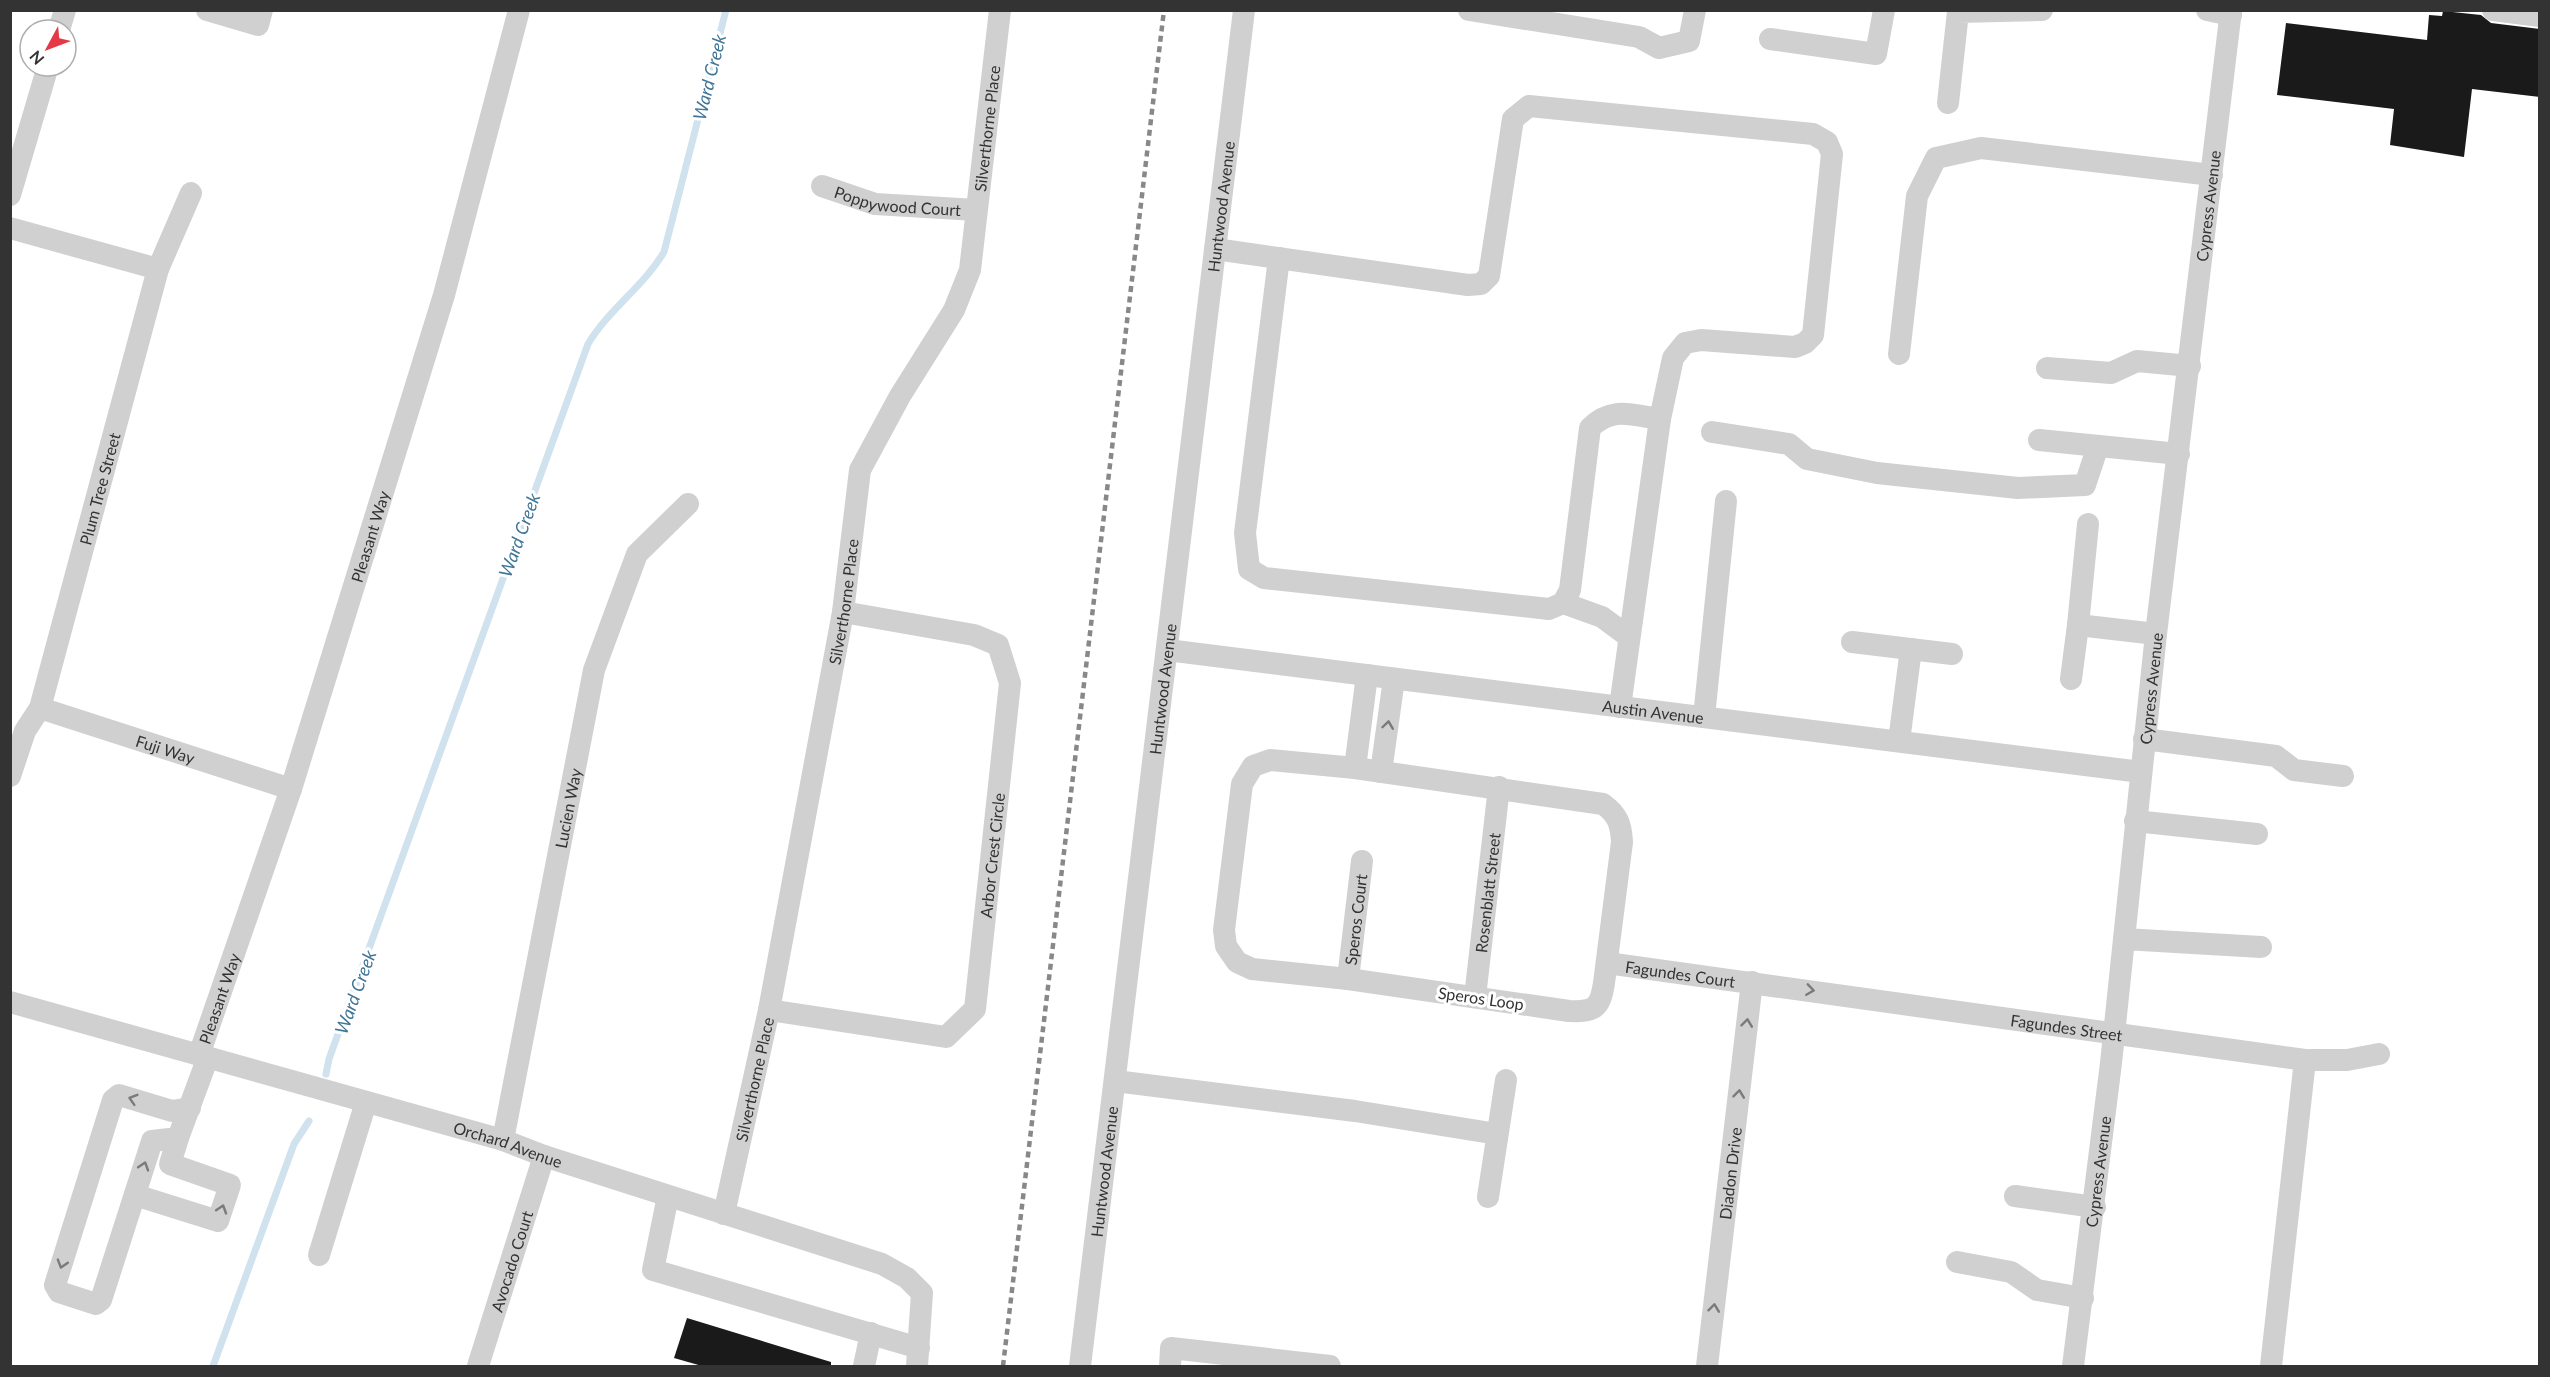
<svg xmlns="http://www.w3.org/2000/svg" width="2550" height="1377" viewBox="0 0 2550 1377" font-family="Lato,sans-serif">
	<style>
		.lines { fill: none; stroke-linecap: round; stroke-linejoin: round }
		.stream { stroke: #cfe2ee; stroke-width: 7 }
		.building { fill: #1a1a1a }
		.minor { stroke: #d0d0d0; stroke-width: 22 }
		.rail { stroke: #888; stroke-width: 4.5; stroke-dasharray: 6 4.5; stroke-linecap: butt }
		.oneway { stroke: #7a7a7a }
		.labels { text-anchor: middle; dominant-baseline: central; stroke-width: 6; stroke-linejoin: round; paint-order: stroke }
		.street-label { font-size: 16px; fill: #333; stroke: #fff }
		.water-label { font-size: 18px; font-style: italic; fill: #3f7597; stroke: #fff }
	</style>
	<rect width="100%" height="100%" fill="#fff"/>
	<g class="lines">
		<g class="stream">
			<path d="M326,1074L329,1059L588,344C609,309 643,287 664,252L726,10"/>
			<polyline points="213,1366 294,1144 309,1121"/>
		</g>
	</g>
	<g class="building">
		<polygon points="2443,11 2481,15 2491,23 2540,29 2540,97 2472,89 2464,157 2390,145 2394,109 2277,95 2286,23 2427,40 2429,15 2442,16"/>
		<polygon points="687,1318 831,1362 831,1366 702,1366 674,1358"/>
	</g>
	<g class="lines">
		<g class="minor">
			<polyline points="207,10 258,25 262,10"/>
			<polyline points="1469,10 1639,37 1659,48 1689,41 1695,10"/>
			<polyline points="2207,10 2231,15"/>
			<polyline points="2493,10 2540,16"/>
			<polyline points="59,30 65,10"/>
			<polyline points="1770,39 1876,54 1884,10"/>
			<polyline points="1948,103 1958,12 2042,10"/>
			<path id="s1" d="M822,186L875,204L976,210"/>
			<polyline points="10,195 48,66"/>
			<polyline points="10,228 158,269"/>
			<polyline points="1215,249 1468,285 1481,284 1489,276 1513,119 1529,106 1813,134 1827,142 1832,154 1813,335 1805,343 1795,347 1701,340 1685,343 1673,358 1660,419 1620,707"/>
			<path d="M1279,258L1245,533L1249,569L1264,578L1549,609L1563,603L1570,590L1590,428C1612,406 1631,415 1660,419"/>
			<polyline points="1899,354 1917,196 1936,158 1981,148 2212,175"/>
			<polyline points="2047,368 2111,373 2137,361 2190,366"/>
			<polyline points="1712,432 1789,444 1807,459 1877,473 2018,488 2085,485 2098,446"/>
			<polyline points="2039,440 2179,454"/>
			<polyline points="1563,603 1602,617 1629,637"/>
			<polyline points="2078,625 2088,524"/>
			<polyline points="1852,642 1952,654"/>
			<path id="s2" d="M1167,650L2141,772"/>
			<polyline points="2071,679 2078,625 2156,634"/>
			<path id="s3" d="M40,708L291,789"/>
			<polyline points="1704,717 1726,501"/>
			<polyline points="2144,739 2276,756 2294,770 2343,776"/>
			<polyline points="1899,741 1911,649"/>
			<path d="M1270,760L1355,768L1603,804C1618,815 1621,824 1622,842L1604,983C1600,1009 1594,1012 1569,1011L1348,979L1252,969L1237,962L1226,946L1224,930L1242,784L1253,766Z"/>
			<polyline points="1355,768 1367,675"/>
			<polyline points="1381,772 1394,679"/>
			<path id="s4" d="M10,776L25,731L40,708L158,269L191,193"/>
			<polyline points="2135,821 2257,834"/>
			<polyline points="2124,939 2261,947"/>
			<path id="s5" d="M1607,963L2305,1060H2347L2379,1054"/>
			<path id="s6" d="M1348,979L1362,861"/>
			<path id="s7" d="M1475,997L1499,787"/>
			<path id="s8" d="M10,1002L503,1140L544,1156L882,1264L907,1278L922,1293L917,1366"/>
			<path id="s9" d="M769,1010L946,1037L975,1009L1010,683L998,645L974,635L843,612"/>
			<path id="s10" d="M199,1055L291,789L444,295L519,10"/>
			<polyline points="1115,1081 1355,1111 1497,1134"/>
			<polyline points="190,1108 172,1111 119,1095 113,1100 55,1285 59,1292 96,1304 101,1300 152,1141 178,1138 208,1057"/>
			<path id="s11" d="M503,1140L594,670L637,554L688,504"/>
			<polyline points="135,1195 218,1221 230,1185 170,1164 178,1138"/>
			<polyline points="668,1196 653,1270 919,1348"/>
			<polyline points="2015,1196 2095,1207"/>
			<polyline points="1488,1197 1506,1080"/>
			<path id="s12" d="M724,1214L769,1010L843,612L860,470L900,396L954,310L970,270L1000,10"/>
			<polyline points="319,1255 366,1102"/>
			<polyline points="1957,1262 2011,1272 2037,1290 2083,1298"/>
			<path id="s13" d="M478,1366L544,1156"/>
			<polyline points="864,1366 871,1333"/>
			<path id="s14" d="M1080,1366L1244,10"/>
			<polyline points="1170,1366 1171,1348 1330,1366"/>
			<path id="s15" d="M1707,1366L1752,982"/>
			<path id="s16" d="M2073,1366L2111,1063L2156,634L2231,10"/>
			<polyline points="2271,1366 2305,1060"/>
		</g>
		<polyline class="rail" points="1003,1366 1164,10"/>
	</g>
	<defs><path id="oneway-chevron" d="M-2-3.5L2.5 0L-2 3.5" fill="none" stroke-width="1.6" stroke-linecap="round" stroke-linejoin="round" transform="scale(1.5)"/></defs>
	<g class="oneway">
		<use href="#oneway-chevron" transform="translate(1388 725) rotate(-82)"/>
		<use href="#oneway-chevron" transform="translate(1810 990) rotate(8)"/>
		<use href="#oneway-chevron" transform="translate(1747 1023) rotate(-83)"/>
		<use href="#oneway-chevron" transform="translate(1739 1094) rotate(-83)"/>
		<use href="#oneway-chevron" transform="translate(133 1099) rotate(-163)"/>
		<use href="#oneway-chevron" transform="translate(144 1166) rotate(-72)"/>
		<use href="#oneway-chevron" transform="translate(222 1209) rotate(-72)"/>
		<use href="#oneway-chevron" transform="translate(62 1264) rotate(107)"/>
		<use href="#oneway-chevron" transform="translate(1714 1308) rotate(-83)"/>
	</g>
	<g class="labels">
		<g class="street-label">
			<text stroke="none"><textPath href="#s12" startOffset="1128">Silverthorne Place</textPath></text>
			<text stroke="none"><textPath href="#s1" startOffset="78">Poppywood Court</textPath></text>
			<text stroke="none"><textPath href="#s14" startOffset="1168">Huntwood Avenue</textPath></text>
			<text stroke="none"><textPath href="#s16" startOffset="1168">Cypress Avenue</textPath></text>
			<text stroke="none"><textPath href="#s4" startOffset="302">Plum Tree Street</textPath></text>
			<text stroke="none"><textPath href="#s10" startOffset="546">Pleasant Way</textPath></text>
			<text stroke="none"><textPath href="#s12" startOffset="624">Silverthorne Place</textPath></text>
			<text stroke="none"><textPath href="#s16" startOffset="682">Cypress Avenue</textPath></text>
			<text stroke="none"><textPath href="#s14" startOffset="682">Huntwood Avenue</textPath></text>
			<text stroke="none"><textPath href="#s2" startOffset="490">Austin Avenue</textPath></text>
			<text stroke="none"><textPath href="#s3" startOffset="132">Fuji Way</textPath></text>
			<text stroke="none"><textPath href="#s11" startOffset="338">Lucien Way</textPath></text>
			<text stroke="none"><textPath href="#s9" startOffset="374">Arbor Crest Circle</textPath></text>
			<text stroke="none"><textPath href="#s7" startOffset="105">Rosenblatt Street</textPath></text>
			<text stroke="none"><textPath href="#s6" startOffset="60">Speros Court</textPath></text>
			<text stroke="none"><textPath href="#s5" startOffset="74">Fagundes Court</textPath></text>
			<text stroke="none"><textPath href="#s10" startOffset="60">Pleasant Way</textPath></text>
			<text transform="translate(1481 998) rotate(8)">Speros Loop</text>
			<text stroke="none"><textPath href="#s5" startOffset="464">Fagundes Street</textPath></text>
			<text stroke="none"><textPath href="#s12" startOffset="138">Silverthorne Place</textPath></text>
			<text stroke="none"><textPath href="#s8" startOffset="518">Orchard Avenue</textPath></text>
			<text stroke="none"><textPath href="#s14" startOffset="196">Huntwood Avenue</textPath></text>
			<text stroke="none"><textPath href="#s16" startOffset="196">Cypress Avenue</textPath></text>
			<text stroke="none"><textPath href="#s15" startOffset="194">Diadon Drive</textPath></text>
			<text stroke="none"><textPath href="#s13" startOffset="110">Avocado Court</textPath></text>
		</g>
		<g class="water-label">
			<text transform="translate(709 77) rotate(-76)">Ward Creek</text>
			<text transform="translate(519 535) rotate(-70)">Ward Creek</text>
			<text transform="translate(355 992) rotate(-70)">Ward Creek</text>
		</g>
	</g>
	<rect width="2550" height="1377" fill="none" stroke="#333333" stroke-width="24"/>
	<g transform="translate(48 48) rotate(229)"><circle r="28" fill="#ffffff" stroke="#adadad" stroke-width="1.5"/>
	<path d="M0-4.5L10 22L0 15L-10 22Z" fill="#e63946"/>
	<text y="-9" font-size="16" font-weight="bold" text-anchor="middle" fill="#333333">N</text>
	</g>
</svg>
